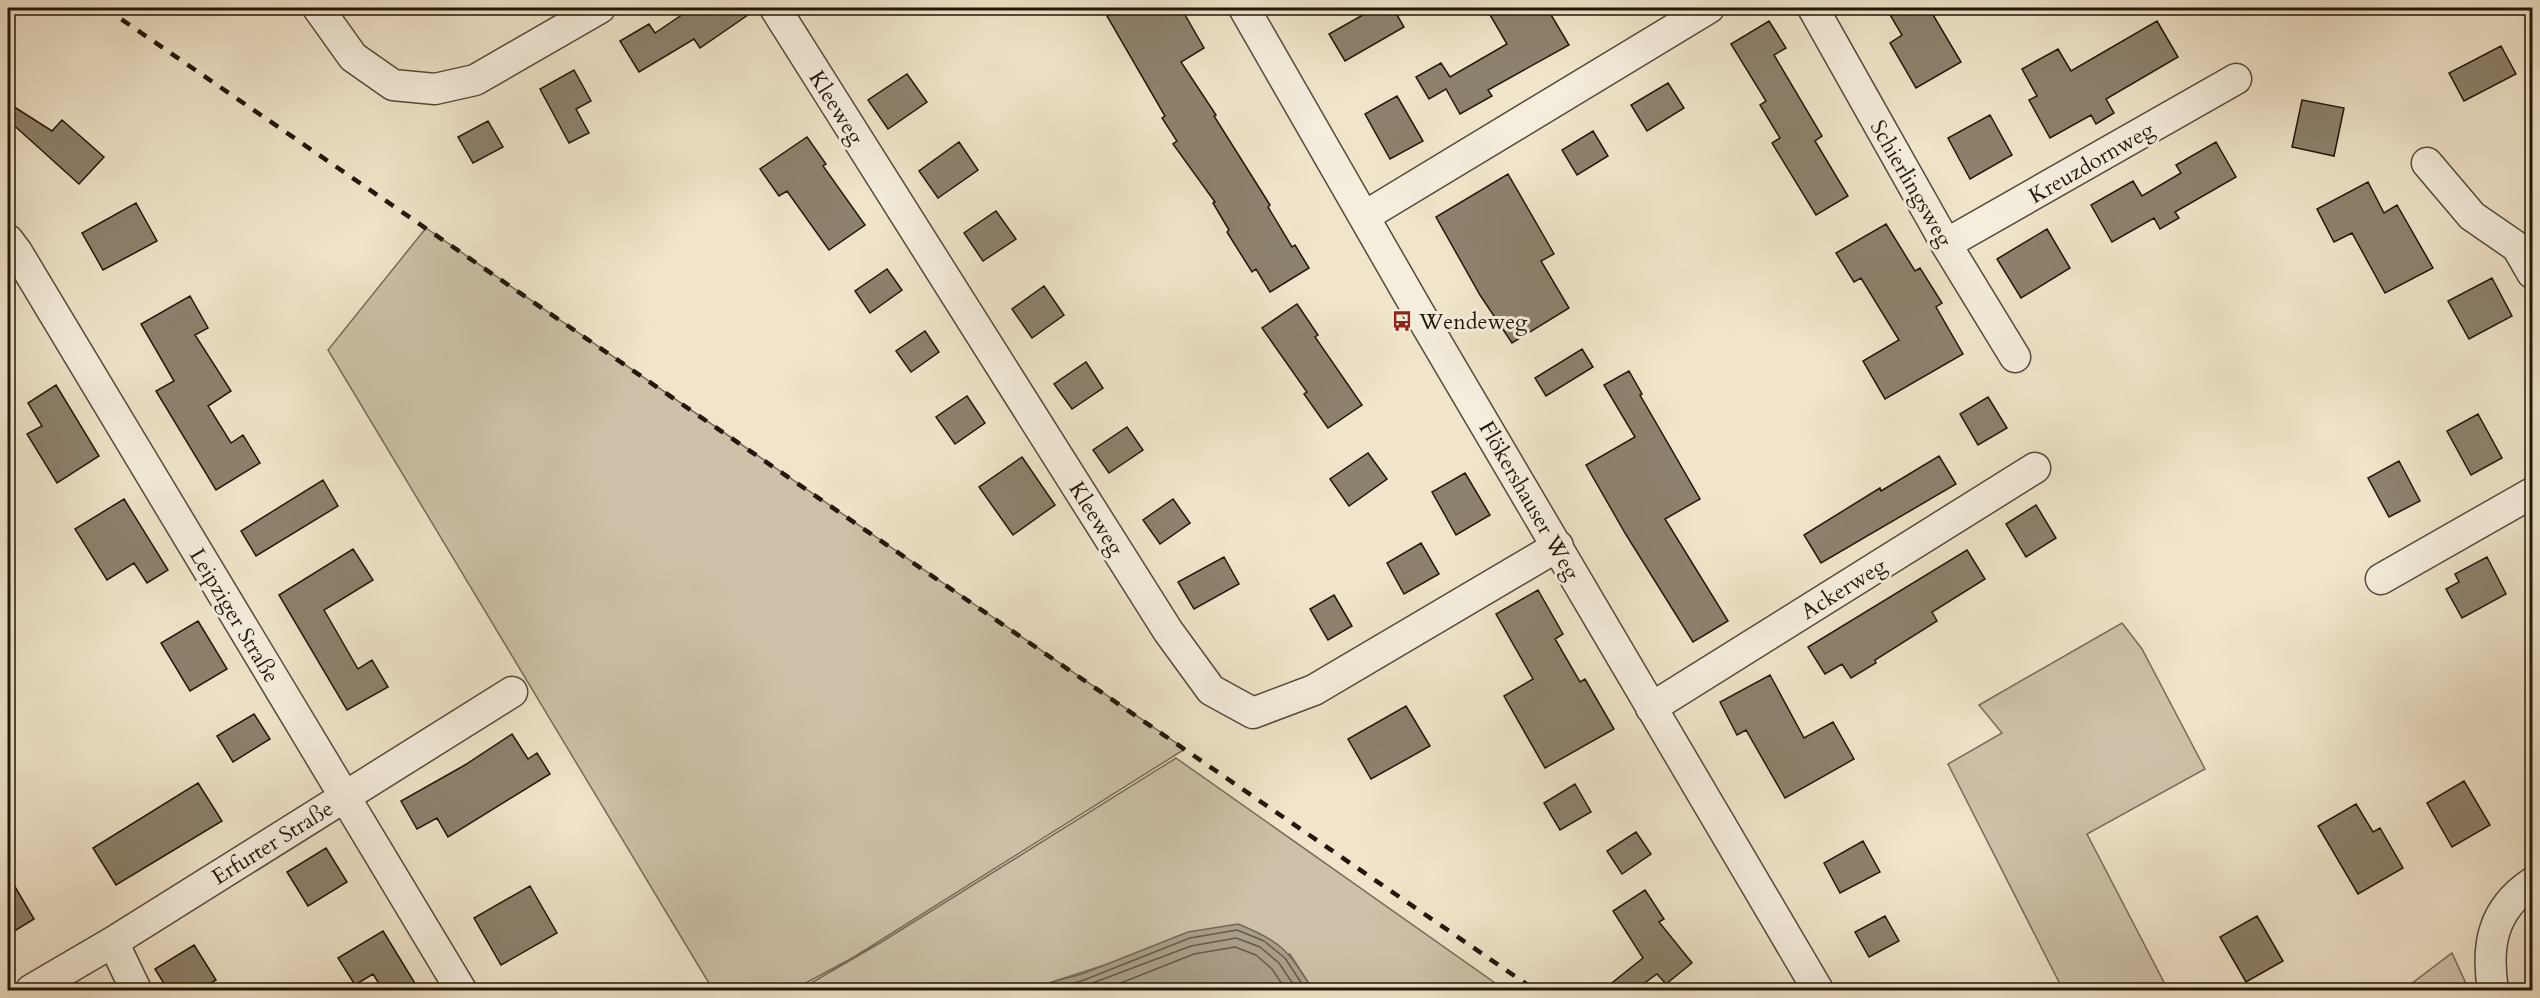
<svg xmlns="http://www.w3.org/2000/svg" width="2540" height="998" viewBox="0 0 2540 998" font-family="Cardo,serif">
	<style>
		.green { fill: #cdc2a9; stroke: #776c5a; stroke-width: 1.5 }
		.water { fill: #aa9f89; stroke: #736956; stroke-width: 1.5 }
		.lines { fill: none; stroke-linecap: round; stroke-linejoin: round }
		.shore { stroke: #665b4a; stroke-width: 1.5 }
		.building { fill: #8d826e; stroke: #21170a; stroke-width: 1.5 }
		.street-casing { stroke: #554a3a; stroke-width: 33 }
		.street { stroke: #f5eedd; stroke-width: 30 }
		.rail { stroke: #21170a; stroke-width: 4.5; stroke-dasharray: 10 10; stroke-linecap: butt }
		.labels { text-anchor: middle; stroke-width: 6; stroke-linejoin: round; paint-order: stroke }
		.street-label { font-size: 22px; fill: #21170a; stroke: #f5eedd }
		.poi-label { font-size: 22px; fill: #21170a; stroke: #f5eedd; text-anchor: start }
	</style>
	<rect width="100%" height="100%" fill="#f0e5ca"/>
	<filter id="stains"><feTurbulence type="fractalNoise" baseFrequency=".00333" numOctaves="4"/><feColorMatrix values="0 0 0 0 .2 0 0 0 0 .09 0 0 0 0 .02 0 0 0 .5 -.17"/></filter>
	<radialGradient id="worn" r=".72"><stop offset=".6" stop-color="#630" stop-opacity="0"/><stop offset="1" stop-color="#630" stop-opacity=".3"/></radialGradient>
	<path class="green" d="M426,228L1185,749L854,957L793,990H713L328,350Z
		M2122,623L2142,649L2205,769L2087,834L2168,990H2063L1948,764L2002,733L1979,705Z
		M1176,758L1505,990H1313L1290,954L1114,962L1052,982L1036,990H799L880,943Z
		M2452,953L2469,990H2403Z"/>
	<path class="water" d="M1238,924C1283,942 1288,951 1313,990H1036L1052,982L1082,974L1188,932Z"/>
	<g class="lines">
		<path class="shore" d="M1050,990L1084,980L1190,938L1237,930L1264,941L1285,958L1306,990
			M1074,990L1191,946L1236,938L1260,947L1279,963L1297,990
			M1103,990L1194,954L1235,947L1256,955L1272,969L1286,990"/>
	</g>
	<path class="building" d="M692,8H758L700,48L694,39L639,72L620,41L649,24L655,33Z
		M1123,8H1181L1204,48L1181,62L1216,115L1214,116L1270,205L1268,207L1292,247L1295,245L1309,268L1270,292L1256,269L1252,272L1227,232L1229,230L1213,203L1215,202L1173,144L1177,141L1162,118L1165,116L1107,16Z
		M1375,8H1393L1404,27L1345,61L1329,34Z
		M1486,8H1547L1569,45L1488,90L1492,96L1460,114L1446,89L1429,99L1416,77L1441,63L1450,77L1507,44Z
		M1886,8H1929L1961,62L1916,88L1890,43L1902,35Z
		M1769,21L1786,48L1774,55L1822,136L1815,141L1848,196L1816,215L1772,143L1780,138L1760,105L1766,101L1731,44Z
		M2157,21L2178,57L2106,99L2114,113L2096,124L2091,115L2050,138L2029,100L2037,96L2022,69L2058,49L2071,71Z
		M2501,46L2516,74L2464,101L2449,73Z
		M574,70L591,101L576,109L589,133L569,143L540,89Z
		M907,74L927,102L888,129L868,100Z
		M1668,83L1684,108L1647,131L1631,105Z
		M1397,96L1423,141L1390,159L1365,114Z
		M2302,100L2344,108L2334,156L2292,147Z
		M8,103L52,131L62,120L104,157L79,184L8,120Z
		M1990,115L2012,155L1970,179L1948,138Z
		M488,121L503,147L473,163L458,137Z
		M1593,131L1608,156L1577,175L1562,150Z
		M807,137L826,164L823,166L865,225L829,250L787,191L779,196L760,169Z
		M959,142L978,170L938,198L919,171Z
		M2216,142L2236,177L2175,212L2179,218L2160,229L2154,218L2112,242L2091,205L2133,181L2142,196L2181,173L2176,165Z
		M1508,174L1554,254L1541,261L1569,308L1512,343L1480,295L1436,217Z
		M2368,182L2384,213L2397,205L2433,268L2385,293L2352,233L2334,242L2317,209Z
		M136,203L157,241L103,270L82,233Z
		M996,211L1016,239L983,261L964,233Z
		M1886,224L1915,271L1920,268L1942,303L1936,307L1963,354L1885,399L1863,361L1899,340L1861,278L1854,282L1836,253Z
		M2047,229L2070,268L2021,298L1997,259Z
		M887,269L902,290L870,313L855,291Z
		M2492,278L2512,316L2469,339L2448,301Z
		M1044,286L1064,315L1032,338L1012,309Z
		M190,296L208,328L195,335L231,391L208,406L231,443L243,435L260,463L216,490L156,391L174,381L141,324Z
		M1297,304L1318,335L1315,337L1362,405L1328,428L1304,394L1307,392L1262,328Z
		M925,331L939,352L911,372L896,351Z
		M1582,349L1593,367L1546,396L1535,378Z
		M1086,362L1103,388L1072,409L1054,384Z
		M1629,371L1642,394L1640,395L1700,499L1665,519L1728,621L1693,642L1625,533L1586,465L1635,437L1604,385Z
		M56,385L99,456L57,483L27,434L42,426L28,403Z
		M967,396L985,423L955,444L936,417Z
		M1988,397L2007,428L1978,445L1960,414Z
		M2478,414L2502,458L2471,475L2447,431Z
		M1127,427L1143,450L1109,473L1093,450Z
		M1368,453L1387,479L1349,506L1330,479Z
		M1939,456L1956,484L1821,563L1804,535L1880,488L1881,491Z
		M1022,457L1055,505L1013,535L979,487Z
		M2399,461L2420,501L2389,517L2368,478Z
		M1465,473L1490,515L1456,535L1432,492Z
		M323,480L338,506L256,556L241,531Z
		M124,499L168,570L147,583L134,563L107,580L75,529Z
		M1173,499L1190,523L1160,544L1143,520Z
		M2036,505L2056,538L2026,557L2006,524Z
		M1421,543L1439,574L1404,594L1387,563Z
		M353,549L373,580L324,610L358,669L372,660L388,687L347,710L279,595Z
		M1967,550L1985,579L1932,612L1937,621L1875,660L1876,663L1851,678L1842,664L1825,674L1808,647Z
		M1224,557L1239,584L1194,609L1178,582Z
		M2487,557L2506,594L2462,618L2446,589L2459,582L2455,574Z
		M1538,590L1563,634L1555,639L1580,682L1585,679L1614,729L1545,768L1504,696L1533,679L1496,614Z
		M1334,595L1352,626L1328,640L1310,609Z
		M198,621L227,669L190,691L161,643Z
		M1770,675L1804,738L1833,722L1854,759L1785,798L1746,730L1737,735L1720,702Z
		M1406,706L1430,746L1371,779L1348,739Z
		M254,714L270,739L233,762L217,736Z
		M512,734L528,759L537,753L550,774L448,837L437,818L417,829L401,801L465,765Z
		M2464,781L2490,825L2452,847L2427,803Z
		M198,783L222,821L116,885L93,848Z
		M1575,784L1591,812L1560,830L1544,803Z
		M2356,804L2373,832L2380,828L2403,868L2358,894L2318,826Z
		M1636,832L1651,854L1622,874L1607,851Z
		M1863,841L1880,872L1840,893L1824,863Z
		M326,848L347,882L308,906L287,872Z
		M8,875L34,919L8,935Z
		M530,886L557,933L501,965L474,918Z
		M1645,890L1664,919L1659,922L1692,963L1666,984L1657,974L1635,990H1603L1643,958L1613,911Z
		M1885,916L1899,941L1869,957L1855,932Z
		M2257,916L2283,961L2246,982L2220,937Z
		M383,931L419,990H383L373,974L355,985L338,958Z
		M194,945L216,980L199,990H168L155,969Z"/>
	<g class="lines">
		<g class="street-casing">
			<path id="street" d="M318,8L353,57L393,85L435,89L475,80L600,8
				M775,8L1168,631L1211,690L1253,713L1314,690L1558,546
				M1244,8L1418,311L1818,990
				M1813,8L1946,244L2015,357
				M2427,163L2472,216L2517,247L2532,273
				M1365,216L1709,8
				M8,240L17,252L461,990
				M1946,244L2236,79
				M2381,579L2532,493
				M1651,708L2035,468
				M113,942L136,990
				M31,990L113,942L512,692
				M2493,990C2486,946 2492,910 2532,883"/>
		</g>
		<use href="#street" class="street"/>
		<path class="rail" d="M105,8L1535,990"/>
	</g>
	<defs>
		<g id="bus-bare" transform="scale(1.62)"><path d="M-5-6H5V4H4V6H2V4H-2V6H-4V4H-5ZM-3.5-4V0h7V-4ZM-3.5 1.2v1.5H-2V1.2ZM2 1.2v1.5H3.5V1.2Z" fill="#8f2418" stroke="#f5eedd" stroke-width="2.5" paint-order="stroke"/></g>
	</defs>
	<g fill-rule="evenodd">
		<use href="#bus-bare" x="1402" y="321"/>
	</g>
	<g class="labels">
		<g class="street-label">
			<text transform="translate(837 107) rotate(58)" y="8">Kleeweg</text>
			<text transform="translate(2091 162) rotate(-30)" y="8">Kreuzdornweg</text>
			<text transform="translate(1912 183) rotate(60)" y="8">Schierlingsweg</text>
			<text transform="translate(1530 500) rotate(60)" y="8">Flökershauser Weg</text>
			<text transform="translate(1097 518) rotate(58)" y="8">Kleeweg</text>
			<text transform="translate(1843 588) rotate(-32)" y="8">Ackerweg</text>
			<text transform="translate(235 615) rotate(59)" y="8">Leipziger Straße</text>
			<text transform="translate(272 842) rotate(-32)" y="8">Erfurter Straße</text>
		</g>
		<g class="poi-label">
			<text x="1419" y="329">Wendeweg</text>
		</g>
	</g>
	<rect width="2540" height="998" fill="none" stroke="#f0e5ca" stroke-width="30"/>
	<rect x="9" y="9" width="2522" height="980" fill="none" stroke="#21170a" stroke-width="3"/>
	<rect x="15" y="15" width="2510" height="968" fill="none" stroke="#21170a" stroke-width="1.5"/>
	<rect width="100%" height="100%" filter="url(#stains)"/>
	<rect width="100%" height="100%" fill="url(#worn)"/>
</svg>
